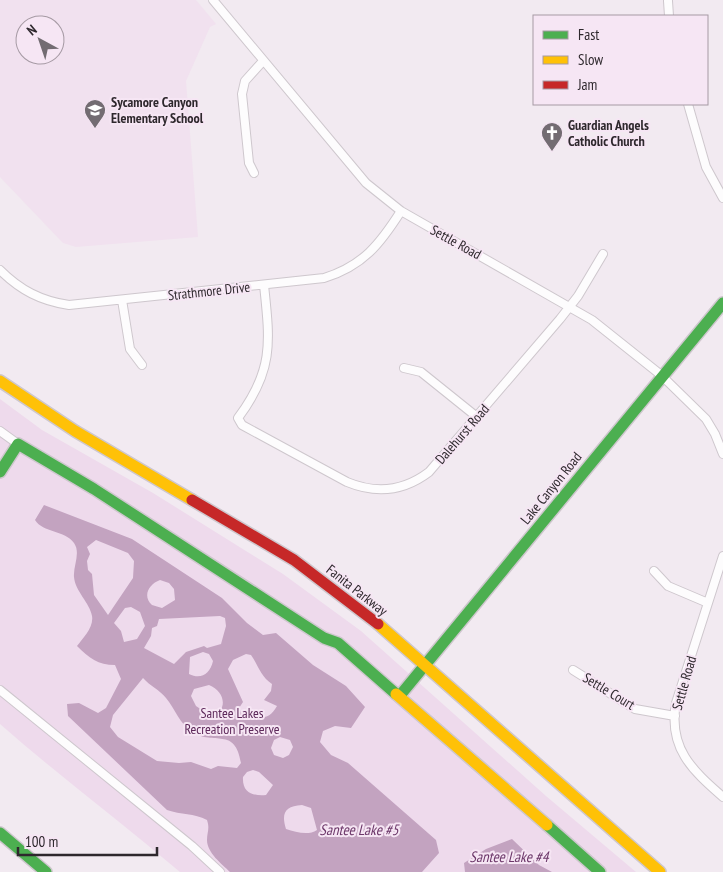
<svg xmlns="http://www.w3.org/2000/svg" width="723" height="872" viewBox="0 0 723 872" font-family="'PT Sans Narrow',sans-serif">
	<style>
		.built { fill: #f1e1ef; fill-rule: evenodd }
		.green { fill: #eedaec }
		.water { fill: #c3a3c0; fill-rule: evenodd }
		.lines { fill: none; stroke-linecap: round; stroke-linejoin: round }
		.street-casing { stroke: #cec7cd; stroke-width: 10 }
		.fast-casing { stroke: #cec7cd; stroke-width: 14 }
		.slow-casing { stroke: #cec7cd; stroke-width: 14 }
		.jam-casing { stroke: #cec7cd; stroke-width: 14 }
		.street { stroke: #fdfcfd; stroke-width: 8 }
		.fast { stroke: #4caf50; stroke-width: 11 }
		.slow { stroke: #ffc107; stroke-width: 11 }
		.jam { stroke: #c62828; stroke-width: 11 }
		.labels { text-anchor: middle; stroke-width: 4; stroke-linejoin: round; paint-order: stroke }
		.poi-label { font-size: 14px; font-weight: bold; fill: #2e282d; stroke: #f6e6f4; text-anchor: start }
		.street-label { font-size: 14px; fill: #2e282d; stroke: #f6e6f4 }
		.park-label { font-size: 14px; fill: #5d285a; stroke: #f6e6f4 }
		.water-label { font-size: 15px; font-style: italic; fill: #6c3769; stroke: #f6e6f4 }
	</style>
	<rect width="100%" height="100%" fill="#f2eaf1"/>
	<path class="built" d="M0,0H196L216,24L210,27L186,81L198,237L76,247L63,243L0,177ZM25,25H55V55H25Z"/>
	<path class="green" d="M0,399L42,430L153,493L283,574L361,631L546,796L636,872H180C121,822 58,775 0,724Z"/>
	<path class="water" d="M44,505L132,539L222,598L247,623L263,635L276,633L313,665L346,686L365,707L351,728L335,726L323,731L320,742L331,755L348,763L436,840L439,853L422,872H230C222,864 207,853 207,840C207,832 210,829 207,820C194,813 181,815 167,810L68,716L67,704L79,703L98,713L106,708L121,679L115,665C98,665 89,658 77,646C83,638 94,627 92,616C90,603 75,591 74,577C73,566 81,553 74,543C65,530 43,533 35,520ZM96,540L128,553L134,561L133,578L108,615L94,595L92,574L88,570L87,561L90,554L87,547ZM160,580L169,583L174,589L175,600L162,608L152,605C142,596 149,584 160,580ZM131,607L140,612L145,626L137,639L124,642L121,631L114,623L125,608ZM220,616L225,618L226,626L221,644L207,648L204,646L186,652L174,664L144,648L151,636L152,628L157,626L159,619ZM203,652L209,654L213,661C210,674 201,680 189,674L190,657ZM246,654L251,655C258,665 261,677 272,684L271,691L264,700L277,706C266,725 257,714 242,714L239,708L243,702L228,669L233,660ZM143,678C150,686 160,690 166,698C175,709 180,724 192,732C214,746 235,726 241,763L237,768L218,766L211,769L191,762L179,763L157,761L118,737L110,727L113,715ZM209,685C225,691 229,711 211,716L196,706L191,696L194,689ZM280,737L290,740L293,747L289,755L283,758L274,755L271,748L274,740ZM253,770L259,772L273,785L266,795C253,796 242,793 243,777L247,772ZM302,805L311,808L317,830C308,836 296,832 286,829C281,813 285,806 302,805Z
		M512,839L539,865L552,872H465L464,863L486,849Z"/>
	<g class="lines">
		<g class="street-casing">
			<path id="street" d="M213,0L366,183L401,211L592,320L661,375L706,419L715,434L723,454
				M668,1L669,16
				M688,104L706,167L723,198
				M254,173L249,163L242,94L245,81L263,61
				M0,270C20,290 41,301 69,305L324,278C363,266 380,244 401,211
				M264,285C270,342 274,370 238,418L242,425L347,482C376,494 404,491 429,472L560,319L578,296L603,254
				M122,300L130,349L142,365
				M404,368L421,372L477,417
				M0,431L18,444
				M723,556L676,703C668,748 692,770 723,797
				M654,571L668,586L708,603
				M573,670L635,709L675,716
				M0,690L192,846L220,872"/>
		</g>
		<g class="fast-casing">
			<path id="fast" d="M0,472L18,444L94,489L324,638L338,643L396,694
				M402,693L723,303
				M547,825L600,872
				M0,833L46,872"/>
		</g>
		<g class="slow-casing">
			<path id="slow" d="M0,381L75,431L192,500
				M378,624L660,872
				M396,694L547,825"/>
		</g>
		<g class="jam-casing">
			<path id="jam" d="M192,500L294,560L378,624"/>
		</g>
		<use href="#street" class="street"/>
		<use href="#fast" class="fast"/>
		<use href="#slow" class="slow"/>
		<use href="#jam" class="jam"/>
	</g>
	<defs>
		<g id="school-pin" transform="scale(1.125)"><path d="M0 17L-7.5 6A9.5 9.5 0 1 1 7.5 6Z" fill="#736c72" stroke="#f6e6f4"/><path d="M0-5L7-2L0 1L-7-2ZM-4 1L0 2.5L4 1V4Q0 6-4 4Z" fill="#fff"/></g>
		<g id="church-pin" transform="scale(1.125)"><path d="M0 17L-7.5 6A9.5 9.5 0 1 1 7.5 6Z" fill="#736c72" stroke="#f6e6f4"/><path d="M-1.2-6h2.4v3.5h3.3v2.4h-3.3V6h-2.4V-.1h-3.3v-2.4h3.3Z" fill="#fff"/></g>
	</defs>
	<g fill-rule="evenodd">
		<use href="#school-pin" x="95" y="110"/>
		<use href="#church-pin" x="552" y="133"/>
	</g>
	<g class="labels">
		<g class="poi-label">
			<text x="111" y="107">Sycamore Canyon<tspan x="111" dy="16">Elementary School</tspan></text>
			<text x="568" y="130">Guardian Angels<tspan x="568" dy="16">Catholic Church</tspan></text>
		</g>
		<g class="street-label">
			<text transform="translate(456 242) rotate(29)" y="5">Settle Road</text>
			<text transform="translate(209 291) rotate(-6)" y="5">Strathmore Drive</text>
			<text transform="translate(462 434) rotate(-49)" y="5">Dalehurst Road</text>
			<text transform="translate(551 488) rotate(-51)" y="5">Lake Canyon Road</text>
			<text transform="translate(357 590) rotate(38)" y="5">Fanita Parkway</text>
			<text transform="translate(684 683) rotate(-74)" y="5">Settle Road</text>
			<text transform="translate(609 691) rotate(31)" y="5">Settle Court</text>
		</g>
		<g class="park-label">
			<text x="232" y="718">Santee Lakes<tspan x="232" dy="16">Recreation Preserve</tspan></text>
		</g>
		<g class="water-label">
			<text x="359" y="835">Santee Lake #5</text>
			<text x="509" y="862">Santee Lake #4</text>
		</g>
	</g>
	<rect x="533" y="15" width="175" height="90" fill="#f6e6f4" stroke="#a69aa4"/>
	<rect x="543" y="31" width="25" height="8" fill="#4caf50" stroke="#a69aa4"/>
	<text x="578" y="40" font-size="15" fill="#2e282d">Fast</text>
	<rect x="543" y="56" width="25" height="8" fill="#ffc107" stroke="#a69aa4"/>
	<text x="578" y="65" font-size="15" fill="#2e282d">Slow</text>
	<rect x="543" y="81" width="25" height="8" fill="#c62828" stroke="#a69aa4"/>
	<text x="578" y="90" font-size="15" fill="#2e282d">Jam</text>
	<g transform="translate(40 40) rotate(320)"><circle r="24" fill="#f6e6f4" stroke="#a69aa4"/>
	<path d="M0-4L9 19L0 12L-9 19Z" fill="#736c72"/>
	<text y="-8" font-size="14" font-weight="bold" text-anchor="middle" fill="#2e282d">N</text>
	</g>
	<path d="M18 847v8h139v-8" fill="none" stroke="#2e282d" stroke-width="2.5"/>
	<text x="25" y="847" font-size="15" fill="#2e282d" stroke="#f6e6f4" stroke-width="4" paint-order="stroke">100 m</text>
</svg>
